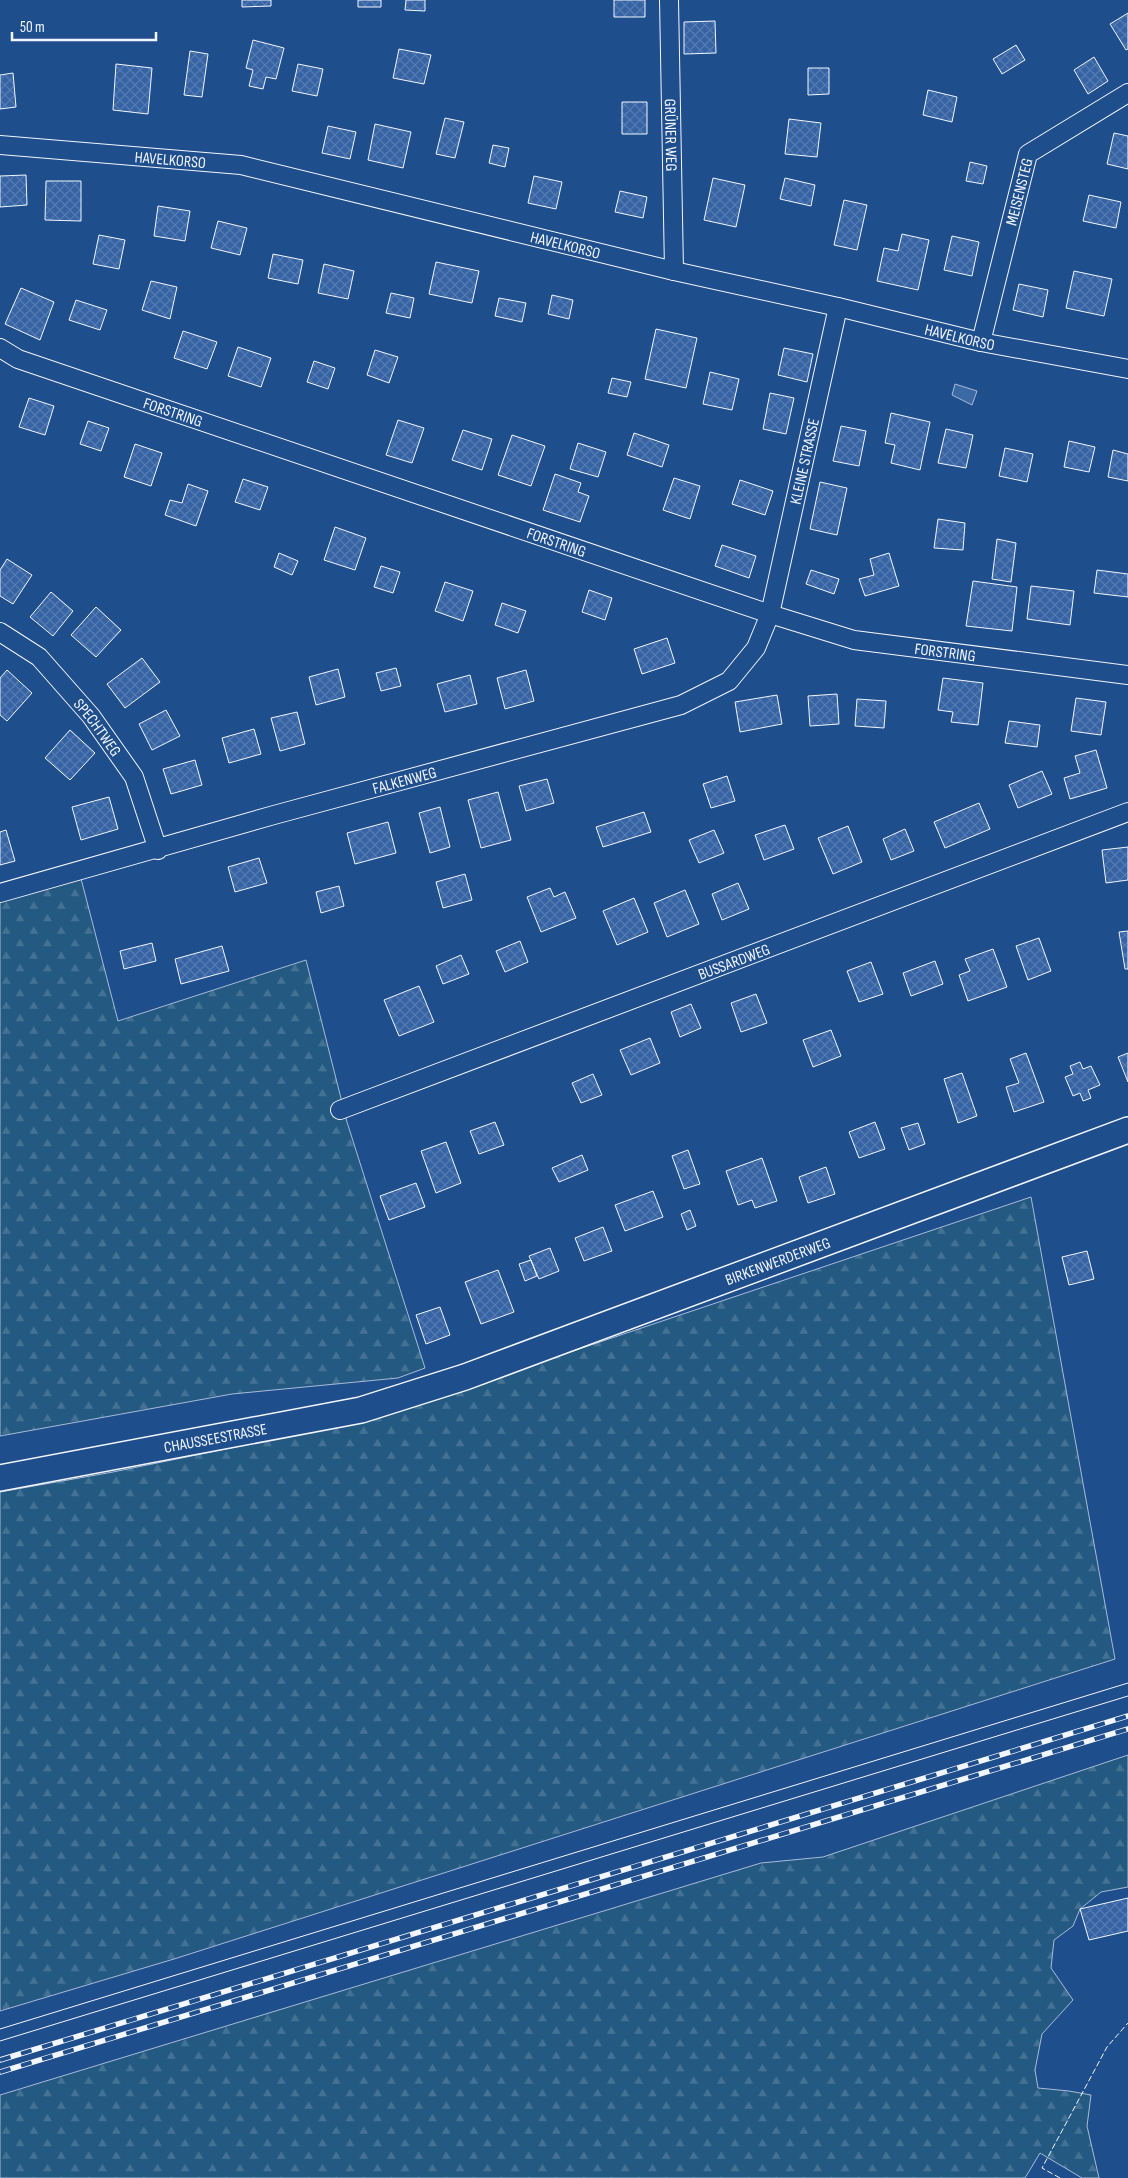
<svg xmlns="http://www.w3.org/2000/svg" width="1128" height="2178" viewBox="0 0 1128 2178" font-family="'Sofia Sans Condensed',sans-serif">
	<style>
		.forest { fill: url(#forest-firs); stroke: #a8bbd7 }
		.water { fill: #3b69a3; stroke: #a8bbd7 }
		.building { fill: url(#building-cross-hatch); stroke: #f2f6ff }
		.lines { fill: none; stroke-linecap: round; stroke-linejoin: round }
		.street-casing { stroke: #f2f6ff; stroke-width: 20 }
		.secondary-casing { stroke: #f2f6ff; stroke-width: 28 }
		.street { stroke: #1f4e8c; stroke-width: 18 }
		.secondary { stroke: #1f4e8c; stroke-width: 25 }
		.tram { stroke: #f2f6ff; stroke-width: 1 }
		.rail-casing { stroke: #f2f6ff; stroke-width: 5.5 }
		.rail { stroke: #1f4e8c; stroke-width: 4; stroke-dasharray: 11; stroke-linecap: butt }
		.fence { stroke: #f2f6ff; stroke-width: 1; stroke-dasharray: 6 2.5; stroke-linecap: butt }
		.labels { text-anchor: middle; stroke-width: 4; stroke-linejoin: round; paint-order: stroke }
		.street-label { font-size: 16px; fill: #f2f6ff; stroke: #1f4e8c }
	</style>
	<defs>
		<pattern id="forest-firs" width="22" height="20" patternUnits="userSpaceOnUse" patternTransform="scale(1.25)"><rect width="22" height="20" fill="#245a82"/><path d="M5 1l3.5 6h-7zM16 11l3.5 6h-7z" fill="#447295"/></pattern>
		<pattern id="building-cross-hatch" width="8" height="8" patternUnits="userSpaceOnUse" patternTransform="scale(1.25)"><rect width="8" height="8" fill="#3563a3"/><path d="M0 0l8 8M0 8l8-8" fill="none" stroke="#537ab1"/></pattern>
	</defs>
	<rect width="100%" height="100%" fill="#1f4e8c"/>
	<path class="forest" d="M79,871L118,1021L306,960L347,1122L425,1368L398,1378L232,1394L0,1436V893Z
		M1031,1197L1115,1659L174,1959L0,2011V1492L113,1472L368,1420Z
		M1128,1755V1887L1101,1892L1080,1909L1073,1926L1054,1940L1051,1968L1073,2000L1042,2034L1035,2070L1038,2088L1069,2091L1091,2095L1087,2126L1099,2178H1082L1040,2153L1025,2178H0V2095L761,1863L823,1857Z"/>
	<path class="water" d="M955,384L977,391L972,405L952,395Z"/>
	<path class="building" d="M242,0H271V6L242,7Z
		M358,0H381V7H358Z
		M406,0H425V11L405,10Z
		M614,0H645V17H614Z
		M1128,13V49L1126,50L1110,24Z
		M715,21L716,53L684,54V22Z
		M253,40L284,48L276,79L266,77L263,89L249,86L253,70L246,68Z
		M1016,45L1025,60L1002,74L993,59Z
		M399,49L431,55L424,84L393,78Z
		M190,51L208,54L202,97L184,95Z
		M1094,57L1108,81L1088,94L1074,70Z
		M116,64L152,68L148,114L113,110Z
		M298,64L323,69L317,96L292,91Z
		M808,68H829V94L808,95Z
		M13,73L16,107L0,109V75Z
		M928,90L957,97L952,122L923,115Z
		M622,102H647V134H622Z
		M445,118L464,122L455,158L436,154Z
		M789,119L821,123L817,157L785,154Z
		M375,124L411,132L403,168L368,160Z
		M328,126L356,132L350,159L322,153Z
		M1114,133L1128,136V169L1107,164Z
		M493,145L509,148L505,167L489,163Z
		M970,162L987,166L983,184L966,181Z
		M26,175L27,205L0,207V176Z
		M534,176L562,182L556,209L528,203Z
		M713,178L745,185L736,227L704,220Z
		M785,178L815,185L811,206L780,199Z
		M46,181H81V221L45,220Z
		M620,191L647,197L643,218L615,212Z
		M1089,195L1121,202L1116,228L1083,221Z
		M844,200L867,205L857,250L834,245Z
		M158,206L190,211L185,241L154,236Z
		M218,221L247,228L240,255L211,248Z
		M902,234L929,240L918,290L877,281L884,248L898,251Z
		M99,235L125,240L119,269L93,264Z
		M952,236L979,242L972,276L944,270Z
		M273,254L303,260L298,284L268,278Z
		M436,262L479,271L472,303L429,294Z
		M324,264L354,271L348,299L318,293Z
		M1074,271L1112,279L1104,316L1066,308Z
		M151,281L177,287L170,319L142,310Z
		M1019,284L1048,290L1043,317L1013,310Z
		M21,288L54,302L40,340L5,324Z
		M391,293L414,298L410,318L386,313Z
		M552,295L573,300L569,319L548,314Z
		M499,298L526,303L522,322L495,316Z
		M76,300L107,310L100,330L69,320Z
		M656,329L697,338L686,388L645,379Z
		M183,331L217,342L207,369L174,358Z
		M238,347L271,358L261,387L228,376Z
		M784,348L813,354L807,382L778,375Z
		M375,350L398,357L389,383L367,375Z
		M314,361L335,368L328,389L307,382Z
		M710,372L739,379L732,410L703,404Z
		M612,378L631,382L627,397L608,393Z
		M770,393L794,398L786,434L763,429Z
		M29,398L54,406L45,435L19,427Z
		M891,413L930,422L920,470L891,463L895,445L885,443Z
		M398,420L424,428L412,463L386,455Z
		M88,421L109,428L101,451L80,444Z
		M841,426L866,431L859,466L833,461Z
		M946,429L973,435L966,468L938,463Z
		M463,430L492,439L482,470L452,460Z
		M634,433L669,445L662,467L627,455Z
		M512,435L545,446L531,486L498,475Z
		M1069,441L1095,447L1089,472L1064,467Z
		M578,443L606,452L598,477L570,469Z
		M135,444L162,453L151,486L124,477Z
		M1005,448L1033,454L1027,482L999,476Z
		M1113,450L1128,454V481L1108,477Z
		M555,474L581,483L578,492L589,496L580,522L543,510Z
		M674,478L700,486L690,519L663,510Z
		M243,479L268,487L260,510L235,502Z
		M740,480L773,491L765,515L732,504Z
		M820,482L847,488L837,535L810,529Z
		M188,484L208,491L196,526L165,515L170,500L182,503Z
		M938,519L965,523L963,550L934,548Z
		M335,527L366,538L355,570L324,560Z
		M997,539L1016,543L1011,582L992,579Z
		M722,545L756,556L749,578L715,566Z
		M279,553L298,561L292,575L274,567Z
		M889,553L899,586L865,596L859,579L874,575L870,559Z
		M7,559L32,575L13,604L0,596V570Z
		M381,566L400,572L393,593L374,587Z
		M811,570L839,579L834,594L806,584Z
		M1097,570L1128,574V597L1094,593Z
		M973,581L1017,587L1012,631L966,626Z
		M445,582L473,591L463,621L435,611Z
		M1031,586L1074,591L1070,625L1027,619Z
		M589,590L612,598L605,620L582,612Z
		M51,592L73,611L53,636L30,617Z
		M502,603L526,611L518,633L495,625Z
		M96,607L121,630L96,657L71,635Z
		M667,638L675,663L642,674L634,649Z
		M142,658L160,682L125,708L107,684Z
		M396,668L401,686L381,691L376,673Z
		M338,669L345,697L316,705L309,677Z
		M7,670L32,693L7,721L0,715V678Z
		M526,670L534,701L505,709L497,678Z
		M470,675L477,704L445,712L437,684Z
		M943,678L983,683L978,725L951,722L953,712L938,710Z
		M837,694L839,724L810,726L808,696Z
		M777,695L782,724L740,732L735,702Z
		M1076,698L1106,702L1101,735L1071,731Z
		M857,699L886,701L884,728L855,726Z
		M166,710L180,736L152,750L139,724Z
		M297,712L305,744L280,751L271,718Z
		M1009,721L1040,725L1037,747L1005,743Z
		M254,729L261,754L229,763L222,738Z
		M70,730L95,753L70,780L45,758Z
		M1096,750L1107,788L1070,799L1064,778L1080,773L1075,756Z
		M195,760L202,785L171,794L163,769Z
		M1042,771L1052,794L1018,808L1009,785Z
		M727,776L735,801L711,808L703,784Z
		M547,779L554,803L526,811L519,786Z
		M498,792L511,840L481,848L468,800Z
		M109,797L118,829L81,840L72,807Z
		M979,803L990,829L945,848L934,822Z
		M440,807L450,847L430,853L419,813Z
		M644,812L651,832L603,847L596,827Z
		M388,822L396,853L355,864L347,833Z
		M785,825L794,849L764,860L755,835Z
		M848,826L862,862L833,874L818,838Z
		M905,829L914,851L891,860L883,839Z
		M6,830L15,861L0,865V832Z
		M714,830L724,853L699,863L689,840Z
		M1128,847V880L1106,883L1102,850Z
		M259,858L267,883L235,892L228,867Z
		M465,874L472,900L443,908L436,882Z
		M738,883L749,909L722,920L712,894Z
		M339,886L344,906L321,913L316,892Z
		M550,888L554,897L565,892L576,918L541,932L527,897Z
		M685,890L699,924L667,937L654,903Z
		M634,898L648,932L617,945L603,911Z
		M1128,931V969H1125L1119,932Z
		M1039,938L1051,971L1028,980L1016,946Z
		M520,941L528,962L505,972L496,951Z
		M152,943L156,961L124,969L120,951Z
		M222,946L229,971L181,984L175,959Z
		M993,949L1007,987L968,1001L959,975L970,971L965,959Z
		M461,955L469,974L443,984L436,966Z
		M935,961L943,984L911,996L903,973Z
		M871,962L883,994L859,1002L847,971Z
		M419,986L434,1022L399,1036L384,1000Z
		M756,994L767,1023L741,1032L731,1003Z
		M691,1004L701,1028L680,1037L671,1012Z
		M831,1030L841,1056L813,1067L803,1040Z
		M650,1038L660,1063L631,1075L620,1050Z
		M1026,1053L1044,1102L1014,1112L1006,1087L1019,1083L1010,1059Z
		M1128,1053V1082L1118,1057Z
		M1080,1062L1083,1069L1091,1066L1100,1085L1088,1090L1091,1098L1083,1101L1080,1093L1073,1096L1065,1077L1073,1074L1070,1066Z
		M962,1073L977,1116L958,1123L944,1079Z
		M593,1074L602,1095L581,1103L572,1083Z
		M495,1122L504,1145L479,1154L470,1131Z
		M875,1122L885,1149L859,1158L849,1132Z
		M918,1123L925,1144L909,1150L901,1128Z
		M446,1142L461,1183L436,1193L421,1151Z
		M688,1150L700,1184L684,1189L672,1156Z
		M582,1155L588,1170L559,1182L552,1168Z
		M762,1158L777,1201L755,1208L752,1200L738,1205L726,1171Z
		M826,1167L835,1194L808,1203L799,1177Z
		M416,1183L425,1207L389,1220L380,1196Z
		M653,1191L663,1217L625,1231L615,1205Z
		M690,1210L696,1226L687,1230L681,1214Z
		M603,1227L612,1251L584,1261L575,1238Z
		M550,1248L559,1271L539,1279L529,1256Z
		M1087,1251L1094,1279L1069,1285L1062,1257Z
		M531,1260L537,1276L525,1281L519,1264Z
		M498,1270L514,1312L481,1324L465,1282Z
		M440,1307L450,1335L426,1344L416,1315Z
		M1128,1898V1931L1089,1940L1080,1909Z"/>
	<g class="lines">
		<g class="street-casing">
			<g id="street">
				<path id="s1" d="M669,0L674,271"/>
				<path id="s2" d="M0,145L241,165L674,271L838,307L981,342L1128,369"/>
				<path id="s3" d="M981,342L1028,154L1128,93"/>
				<path id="s4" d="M0,348L18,359L770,614L854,640L1128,675"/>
				<path id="s5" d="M0,632L39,657L91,716L134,777L158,850"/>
				<path id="s6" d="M0,893L274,815L681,705L729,681L756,648L770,614L838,307"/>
				<path id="s7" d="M340,1110L1128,812"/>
			</g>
		</g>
		<g class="secondary-casing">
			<g id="secondary">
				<path id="s8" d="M0,1478L361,1410L465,1377L1128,1130"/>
			</g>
		</g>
		<use href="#street" class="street"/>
		<use href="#secondary" class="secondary"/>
		<path class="tram" d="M0,2029L1128,1683
			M0,2041L1128,1696"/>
		<g class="rail-casing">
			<path id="rail" d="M0,2060L1128,1716
				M0,2072L1128,1729"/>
		</g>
		<use href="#rail" class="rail"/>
		<path class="fence" d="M1060,2178L1042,2168L1107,2047L1128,2023"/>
	</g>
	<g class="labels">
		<g class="street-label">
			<text dy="6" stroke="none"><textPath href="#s1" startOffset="135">GRÜNER WEG</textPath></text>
			<text dy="6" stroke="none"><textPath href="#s2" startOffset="171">HAVELKORSO</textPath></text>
			<text dy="6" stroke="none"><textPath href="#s3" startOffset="155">MEISENSTEG</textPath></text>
			<text dy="6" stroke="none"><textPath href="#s2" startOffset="576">HAVELKORSO</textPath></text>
			<text dy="6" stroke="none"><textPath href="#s2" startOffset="981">HAVELKORSO</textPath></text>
			<text dy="6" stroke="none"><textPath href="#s4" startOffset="185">FORSTRING</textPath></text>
			<text dy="6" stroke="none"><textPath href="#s6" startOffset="996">KLEINE STRASSE</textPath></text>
			<text dy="6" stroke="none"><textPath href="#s4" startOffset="590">FORSTRING</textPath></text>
			<text dy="6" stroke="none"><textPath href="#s4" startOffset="995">FORSTRING</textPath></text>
			<text dy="6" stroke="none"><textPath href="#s5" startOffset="138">SPECHTWEG</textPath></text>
			<text dy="6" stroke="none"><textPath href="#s6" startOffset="420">FALKENWEG</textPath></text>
			<text dy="6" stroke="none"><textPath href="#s7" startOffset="421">BUSSARDWEG</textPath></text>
			<text dy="6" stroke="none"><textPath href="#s8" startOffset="810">BIRKENWERDERWEG</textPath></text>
			<text dy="6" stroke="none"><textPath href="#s8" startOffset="219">CHAUSSEESTRASSE</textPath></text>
		</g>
	</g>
	<path d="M12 32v8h144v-8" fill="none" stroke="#f2f6ff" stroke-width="2.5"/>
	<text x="20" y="32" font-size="15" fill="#f2f6ff" stroke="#1f4e8c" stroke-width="4" paint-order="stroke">50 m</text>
</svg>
